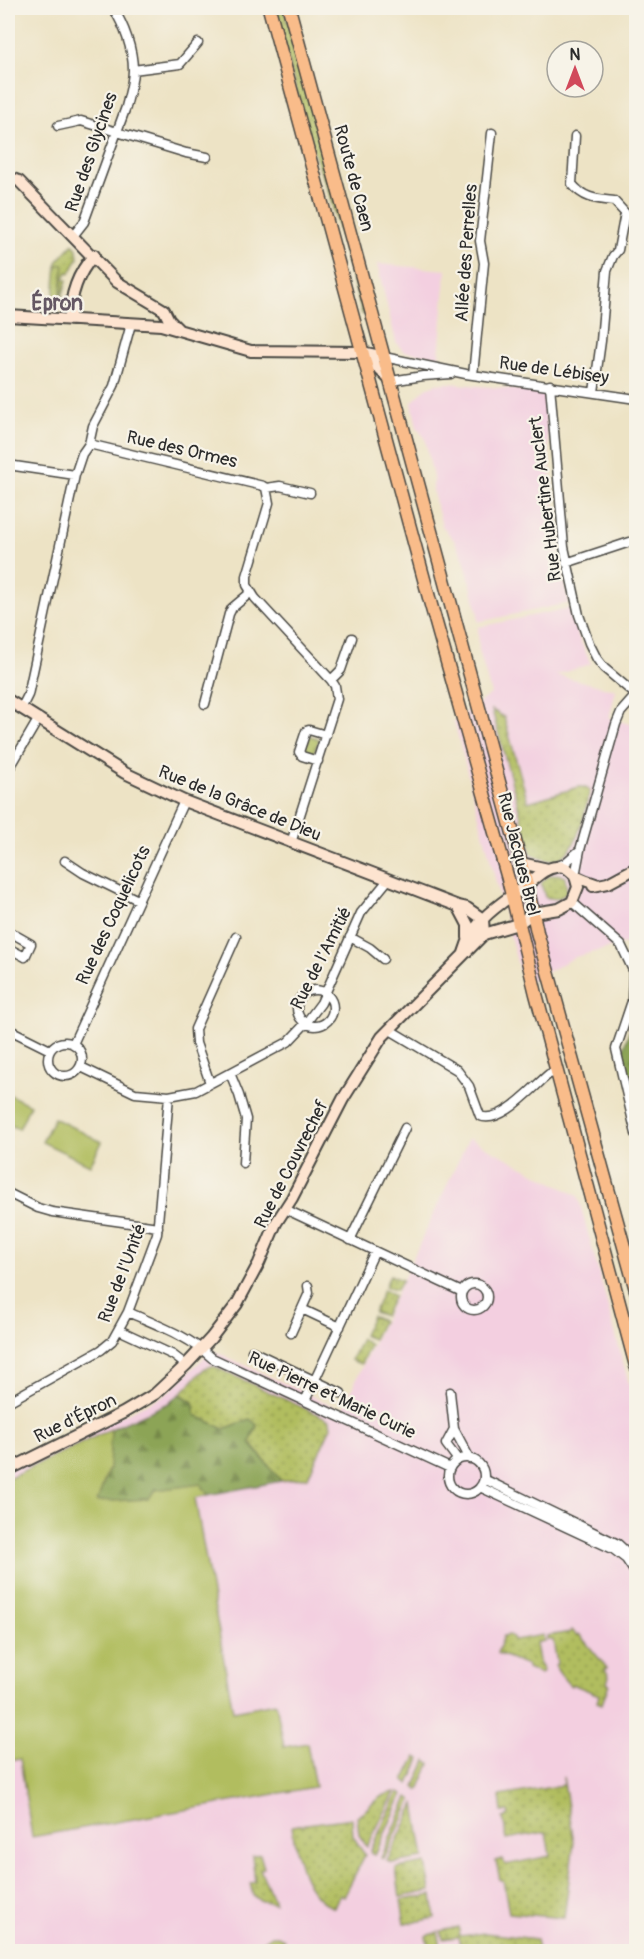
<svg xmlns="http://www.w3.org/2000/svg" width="644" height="1959" viewBox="0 0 644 1959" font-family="Pangolin,sans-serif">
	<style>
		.built { fill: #f3cfe0 }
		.grass { fill: url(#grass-dots); stroke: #6e7445; stroke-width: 1.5 }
		.forest { fill: url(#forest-firs); stroke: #5c6840; stroke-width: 1.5 }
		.pitch { fill: #b1bd5f; stroke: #6e7445; stroke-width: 1.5 }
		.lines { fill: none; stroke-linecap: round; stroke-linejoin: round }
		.street-casing { stroke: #484742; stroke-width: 11 }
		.secondary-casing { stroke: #484742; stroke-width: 14 }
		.primary-casing { stroke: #484742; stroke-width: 15 }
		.street { stroke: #fff; stroke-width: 8 }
		.secondary { stroke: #fde4d0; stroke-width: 10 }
		.primary { stroke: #f9bc8a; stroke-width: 12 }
		.labels { text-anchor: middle; stroke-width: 4.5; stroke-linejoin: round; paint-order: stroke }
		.street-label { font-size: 18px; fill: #2b2b2b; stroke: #f7f3e8 }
		.quarter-label { font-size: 21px; font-weight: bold; fill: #645763; stroke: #f7f3e8 }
	</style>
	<defs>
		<pattern id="grass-dots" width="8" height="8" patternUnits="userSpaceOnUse" patternTransform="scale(1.5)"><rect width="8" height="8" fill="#b1bd5f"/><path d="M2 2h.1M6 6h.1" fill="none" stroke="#909a4f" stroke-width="1.8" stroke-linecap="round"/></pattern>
		<pattern id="forest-firs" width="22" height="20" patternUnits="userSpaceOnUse" patternTransform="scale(1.5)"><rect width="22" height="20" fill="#8ca456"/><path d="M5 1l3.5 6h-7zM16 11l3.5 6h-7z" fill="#738647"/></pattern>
	</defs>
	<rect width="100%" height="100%" fill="#f7f3e8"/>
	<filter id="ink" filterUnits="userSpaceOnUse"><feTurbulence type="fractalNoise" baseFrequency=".0167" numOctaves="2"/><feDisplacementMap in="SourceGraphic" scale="12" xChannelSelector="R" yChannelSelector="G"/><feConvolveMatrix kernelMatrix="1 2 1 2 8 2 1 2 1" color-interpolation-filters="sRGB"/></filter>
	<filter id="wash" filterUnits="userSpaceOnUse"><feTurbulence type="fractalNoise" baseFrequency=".008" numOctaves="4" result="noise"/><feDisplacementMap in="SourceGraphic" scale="24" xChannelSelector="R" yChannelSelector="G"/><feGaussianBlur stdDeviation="1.35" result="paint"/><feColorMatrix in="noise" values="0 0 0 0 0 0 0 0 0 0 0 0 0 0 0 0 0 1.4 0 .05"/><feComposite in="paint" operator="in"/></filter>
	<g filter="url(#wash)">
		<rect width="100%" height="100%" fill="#ede3c5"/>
		<path class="built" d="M377,264L446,270L439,357L403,351L396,342Z
			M447,383L544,392L557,545L569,603L478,622V613L464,559L454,540L442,526L433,492V478L425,438L417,428L412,402L426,388L436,384Z
			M570,608L579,638L591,664L556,675L616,690L609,718L636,726V941L575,957L523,985L454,721L491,694L479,650L478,627Z
			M469,1138L578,1196L636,1410V1951L8,1952V1470L167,1394L212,1350L342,1410Z"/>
		<path class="grass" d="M274,8H284L366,313L362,314L328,190L312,148Z
			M73,244L77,249L78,258L70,273L67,272L64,279L67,280L61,301L63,265H57V262Z
			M492,710L504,717L528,802L579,787H585L590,791C583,818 574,882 531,853Z
			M310,736L318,738L319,741L312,756L306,754C304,749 306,739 310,736Z
			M558,874L565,877L567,891C561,900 555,900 545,897L541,883L548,876Z
			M390,1275L402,1280L396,1290L385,1287Z
			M383,1290L394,1296L384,1316L374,1312Z
			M372,1316L382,1321L373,1339L363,1335Z
			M361,1339L370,1345L361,1364L351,1360Z
			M213,1366L330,1420L331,1427L308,1477L281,1481L250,1442L257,1426L250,1419L224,1429L195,1415L193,1402L180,1394L205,1368Z
			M572,1630L577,1636L579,1634L607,1668L605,1669L609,1676L607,1683L609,1684L602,1704L597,1702L599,1695L572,1684L571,1686C567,1683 556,1670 555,1665L557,1664L553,1640H547V1636L571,1632Z
			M510,1635L515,1640L543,1635L544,1641L536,1643L540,1667H542L543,1672L540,1674L527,1668V1665L497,1653L504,1636Z
			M416,1757L420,1759L409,1784L404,1781Z
			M426,1761L430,1764L419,1790L415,1786Z
			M563,1777L574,1842L564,1918L509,1913L503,1880H500L496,1861L503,1859L505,1865L550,1856L546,1832L507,1839L503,1818L509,1816L508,1812H502L500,1796L564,1785Z
			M395,1792L367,1847L359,1835L357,1817C371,1807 376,1795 395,1792Z
			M398,1792L403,1794L375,1855L370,1852Z
			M408,1797L412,1800L384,1859L381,1858Z
			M415,1804L424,1858L392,1863L387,1861Z
			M352,1818L353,1836L365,1855L344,1896L340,1894L334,1908C303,1895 296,1856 292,1826Z
			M260,1854L264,1868L260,1869L275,1903L262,1901L253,1896L250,1883L255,1882L252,1856Z
			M426,1863L431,1891L400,1897L396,1868Z
			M432,1895L435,1918L405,1924L401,1900Z
			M459,1927L460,1936L485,1933L536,1939L538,1951H462L459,1937L443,1939L441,1931Z
			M438,1932L442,1951H429L426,1936Z
			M272,1936H278L284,1939L278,1951H264L263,1942Z"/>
		<path class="forest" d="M636,1002V1107L622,1052L632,1024Z
			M180,1394L193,1402L195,1415L224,1429L250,1419L257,1425L250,1443L281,1481L208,1495L201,1484L148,1499L97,1502L109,1467L111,1429L169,1403Z"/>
		<path class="pitch" d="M57,265H64L59,306H53Z
			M8,1094L30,1105L19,1129L8,1124Z
			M54,1118L102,1142L90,1165L42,1142Z
			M111,1429L109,1467L97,1502L148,1499L156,1490L201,1484L208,1495L195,1498L233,1711L276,1703L284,1747L307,1743L315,1787L32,1837L20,1759L8,1761V1478Z"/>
	</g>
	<g filter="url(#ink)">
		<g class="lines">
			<g class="street-casing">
				<path id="street" d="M133,70L180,64L198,43
					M58,126L81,121L186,153L207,157
					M575,136L572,184C584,199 597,199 614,201L625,213L618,250L613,256L607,271L601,341L594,392
					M73,236L84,222L126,107C129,95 133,82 133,70C133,49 124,25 113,8
					M384,357L466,374L636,399
					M473,375L484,263L480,241L492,133
					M391,381L423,376L451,374
					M550,385L564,547L579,615L589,643L597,659L604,668L636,695
					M89,444L263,486L266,488
					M8,465L75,475
					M266,488L269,503L247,576V585L255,598L331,680L335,686L337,699L291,843
					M266,488L280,486L310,493
					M566,563L636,540
					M331,680L341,670L352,638
					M205,704L229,614L232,608L250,593
					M22,707L28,695L75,475L82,454L89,444L93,426L114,386L131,324
					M318,761L302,756L299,752L306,731L309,730L326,735
					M8,771L39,718
					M65,861L83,873L138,900
					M556,867L565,863L580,850
					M575,876L580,850L616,724L621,712L636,695
					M572,902L621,945L633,970L632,1001L616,1049L636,1134
					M8,931L31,944L25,957L8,948
					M350,937L370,948L383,959
					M297 1008a18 18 0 1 1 36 0a18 18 0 1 1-36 0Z
					M8,1029L50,1050
					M390,1030L457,1070L469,1086L480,1116C501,1125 533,1087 549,1074L557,1072
					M48 1059a17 17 0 1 1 34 0a17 17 0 1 1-34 0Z
					M73,1044L184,801
					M81,1067L135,1093L169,1096L196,1091L288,1042L306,1023L321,1003L361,913L388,880
					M230,1073L239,1095L246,1119L243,1163
					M210,1083L196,1043L195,1029L236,937
					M8,1193L38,1208L52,1212L158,1227
					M285,1209L462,1292
					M350,1240L405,1128
					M461 1297a13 13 0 1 1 26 0a13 13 0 1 1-26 0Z
					M302,1309L340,1327
					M128,1312C157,1325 189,1336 212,1358L450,1468
					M119,1330L173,1355L186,1365
					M291,1333L309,1293L308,1286
					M252,1351L341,1393
					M450,1392L454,1429L470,1459
					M305,1401L375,1251
					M8,1402L101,1350L112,1341L128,1312L157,1234L169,1096
					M454,1429L446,1444L458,1460
					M448 1476a18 18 0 1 1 36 0a18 18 0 1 1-36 0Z
					M484,1479L618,1544L636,1561
					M480,1487L613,1549L626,1559L636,1574"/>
			</g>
			<g class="secondary-casing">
				<path id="secondary" d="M8,177L19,181L117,282L164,310L169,320L178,329
					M8,316L161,325L251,351L362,352L384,357
					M70,320C70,295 77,274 94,255
					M363,353L391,381
					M8,700L125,773L184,801L458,906L467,908L483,919L484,934
					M521,863L548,869
					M593,886L608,883L636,868
					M458,906L468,925V938
					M464,953C474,918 498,906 525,886C535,879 544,868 556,867C567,865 569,871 576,876C582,880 591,882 598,885
					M8,1470L123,1413L155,1394L186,1365L211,1338L237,1304L259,1263L276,1223L292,1198L343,1099L382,1037L484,934L518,924L533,913L559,909L572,902L578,887L575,876"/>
			</g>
			<g class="primary-casing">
				<path id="primary" d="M269,8L431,605L508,879L536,994L636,1366
					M289,8L527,885L537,932L636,1290"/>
			</g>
			<use href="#street" class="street"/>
			<use href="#secondary" class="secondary"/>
			<use href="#primary" class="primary"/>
		</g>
	</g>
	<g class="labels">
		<g class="street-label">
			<text transform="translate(91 152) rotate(-71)" y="6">Rue des Glycines</text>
			<text transform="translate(354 178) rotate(75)" y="6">Route de Caen</text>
			<text transform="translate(466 253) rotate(-86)" y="6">Allée des Perrelles</text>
			<text transform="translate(554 370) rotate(8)" y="6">Rue de Lébisey</text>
			<text transform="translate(182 449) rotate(13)" y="6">Rue des Ormes</text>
			<text transform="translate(545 499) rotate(-97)" y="6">Rue Hubertine Auclert</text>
			<text transform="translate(240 803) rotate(22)" y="6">Rue de la Grâce de Dieu</text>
			<text transform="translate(519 854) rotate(76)" y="6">Rue Jacques Brel</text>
			<text transform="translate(113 915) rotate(-65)" y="6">Rue des Coquelicots</text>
			<text transform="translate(321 958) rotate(-63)" y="6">Rue de l'Amitié</text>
			<text transform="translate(291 1164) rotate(-63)" y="6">Rue de Couvrechef</text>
			<text transform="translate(122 1273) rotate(-69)" y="6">Rue de l'Unité</text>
			<text transform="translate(332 1395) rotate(25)" y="6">Rue Pierre et Marie Curie</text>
			<text transform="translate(75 1418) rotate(-26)" y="6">Rue d'Épron</text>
		</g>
		<g class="quarter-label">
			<text x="57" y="310">Épron</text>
		</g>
	</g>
	<rect width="644" height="1959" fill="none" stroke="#f7f3e8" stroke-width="30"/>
	<g transform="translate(575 69)"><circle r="28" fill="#f7f3e8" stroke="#a5a39c" stroke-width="1.5"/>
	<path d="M0-4.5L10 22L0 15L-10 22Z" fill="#d1495b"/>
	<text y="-9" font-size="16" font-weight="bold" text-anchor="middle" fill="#2b2b2b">N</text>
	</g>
</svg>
